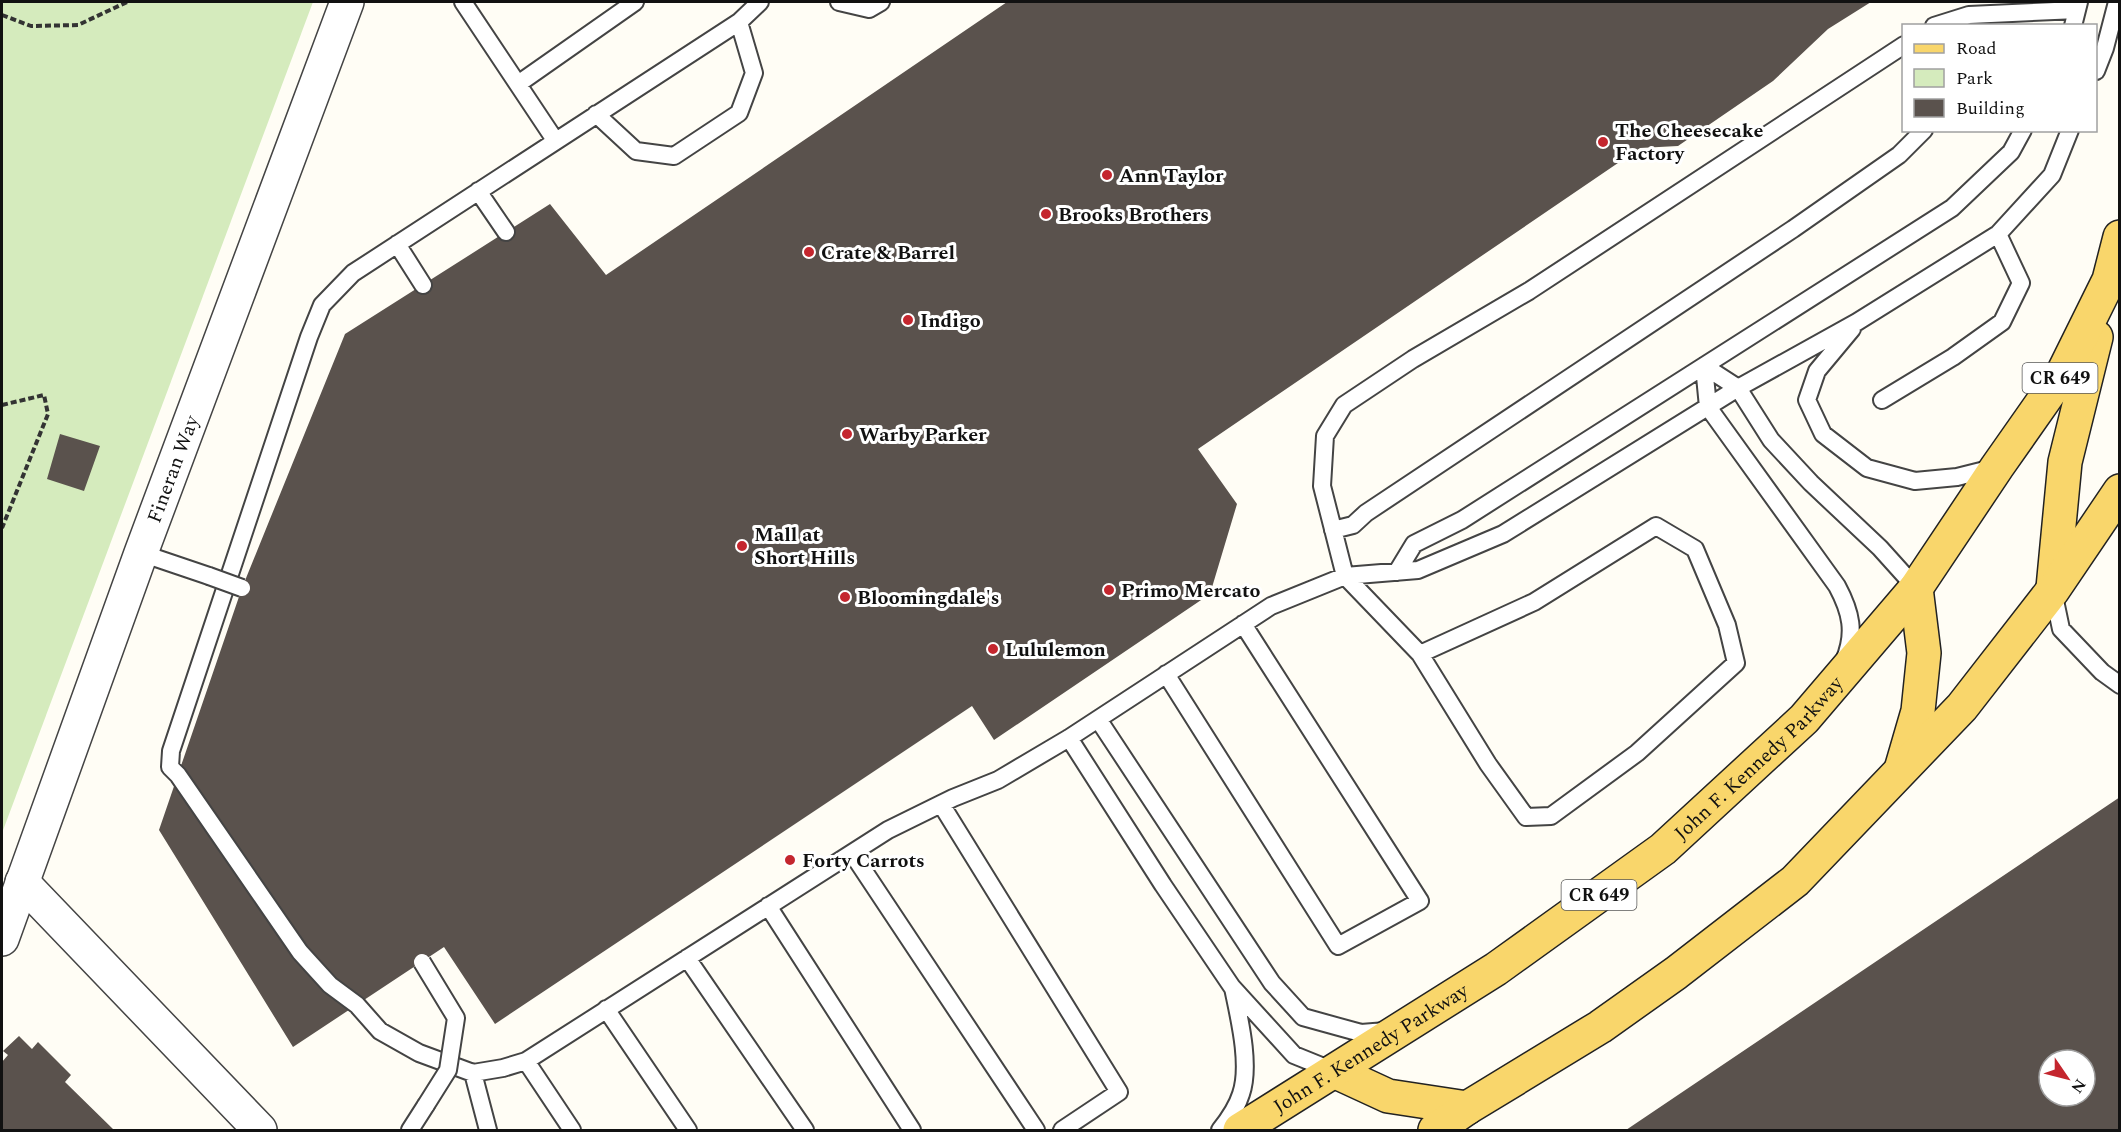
<svg xmlns="http://www.w3.org/2000/svg" width="2121" height="1132" viewBox="0 0 2121 1132" font-family="Spectral,serif">
	<style>
		.green { fill: #d5ebbd }
		.building { fill: #5a524d; fill-rule: evenodd }
		.lines { fill: none; stroke-linecap: round; stroke-linejoin: round }
		.service-casing { stroke: #444; stroke-width: 20 }
		.minor-casing { stroke: #444; stroke-width: 36 }
		.primary-casing { stroke: #222; stroke-width: 36 }
		.path { stroke: #333; stroke-width: 4; stroke-dasharray: 6 3; stroke-linecap: butt }
		.service { stroke: #fff; stroke-width: 16 }
		.minor { stroke: #fff; stroke-width: 33 }
		.primary { stroke: #f9d66b; stroke-width: 33 }
		.service-bridge-casing { stroke: #444; stroke-width: 20; stroke-linecap: butt }
		.service-bridge { stroke: #fff; stroke-width: 16 }
		.poi-dot { fill: #c4262e; stroke: #fff; stroke-width: 2 }
		.labels { text-anchor: middle; stroke-width: 6; stroke-linejoin: round; paint-order: stroke }
		.shield { fill: #fff; stroke: #585858; stroke-width: 1.5 }
		.shield-label { font-size: 18px; font-weight: bold; fill: #111 }
		.poi-label { font-size: 20px; font-weight: bold; fill: #111; stroke: #fff; text-anchor: start }
		.street-label { font-size: 20px; fill: #111; stroke: #fff }
	</style>
	<rect width="100%" height="100%" fill="#fffdf5"/>
	<path class="green" d="M2,2H313L2,833Z"/>
	<path class="building" d="M1007,2H1871L1828,29L1773,81L1678,146L1640,148L1198,449L1237,504L1210,594L994,740L972,706L495,1024L444,947L293,1047L159,830L242,588L345,334L550,204L606,275Z
		M60,434L100,446L84,491L47,479Z
		M2120,797V1130H1626ZM2049,1060H2085V1096H2049Z
		M19,1036L32,1049L38,1042L71,1075L65,1082L114,1130H2V1062L8,1055L3,1051Z"/>
	<g class="lines">
		<g class="service-casing">
			<path id="service" d="M463,2L555,140
				M839,2L869,9L881,2
				M1934,26L1969,15L2077,10
				M2073,26L2079,2
				M2096,71L2105,48L2117,2
				M518,84L635,2
				M596,114L636,151L674,156L739,113L754,73L739,22
				M478,191L506,232
				M397,244L423,285
				M1852,329L1817,371L1807,400L1823,434L1867,468L1915,481L1957,477L1993,468
				M1704,366L1708,407L1837,586C1851,612 1856,633 1844,661
				M1704,366L1738,388L1771,440L1811,483L1880,548L1916,588
				M1882,400L1953,357L2002,322L2021,283L1998,234
				M1333,530L1353,525L1366,513L1793,229L1899,155L1924,130
				M141,553L209,576
				M1397,572L1414,544L1462,520L1952,208L2011,152L2023,130
				M2053,591L2061,629L2102,672L2120,685
				M1420,654L1488,764L1526,817L1551,816L1637,753L1736,663L1727,625L1695,549L1656,526L1534,602L1420,654L1345,576L1322,486L1325,436L1344,405L1413,359L1529,291L1904,45
				M1166,674L1338,946L1420,901L1243,624
				M1098,719L1272,983L1303,1017L1361,1033L1386,1031
				M1069,738L1163,885L1232,987L1294,1055L1336,1072
				M941,804L1119,1092L1062,1130
				M852,853L1036,1130
				M768,906L912,1130
				M687,958L805,1130
				M606,1009L688,1130
				M526,1061L503,1068L473,1073L419,1053L380,1031L357,1005L330,985L300,952L178,775L170,767L171,751L309,337L322,305L353,273L739,22L760,2
				M473,1073L488,1130
				M410,1130L426,1105
				M572,1130L526,1061L888,830L953,798L998,780L1069,738L1271,606L1345,576L1418,570L1503,534L1738,388L1857,322L1998,234L2052,175L2070,130
				M1220,1130C1228,1120 1237,1107 1241,1094C1251,1065 1239,1017 1233,988"/>
		</g>
		<g class="minor-casing">
			<g id="minor">
				<path d="M22,882L260,1130"/>
				<path id="s1" d="M2,939L141,553L347,2"/>
			</g>
		</g>
		<g class="primary-casing">
			<g id="primary">
				<path d="M2053,588L2065,462L2096,337"/>
				<path d="M1902,766L1918,711L1924,653L1916,588"/>
				<path d="M1336,1072L1388,1096L1467,1108"/>
				<path id="s2" d="M1240,1130L1496,969L1663,849L1804,719L1916,588L1997,467L2063,373L2109,280L2120,237"/>
				<path d="M1435,1130L1467,1108L1600,1027L1676,973L1795,881L1962,707L2053,590L2120,491"/>
			</g>
		</g>
		<path class="path" d="M2,15L31,26L78,25L127,2
			M2,405L44,395L48,414L2,528"/>
		<use href="#service" class="service"/>
		<use href="#minor" class="minor"/>
		<use href="#primary" class="primary"/>
		<g class="service-bridge-casing">
			<path id="service-bridge" d="M209,576L242,588
				M422,962L456,1018L448,1070L426,1105"/>
		</g>
		<use href="#service-bridge" class="service-bridge"/>
	</g>
	<g class="poi-dot">
		<circle cx="1603" cy="142" r="6"/>
		<circle cx="1107" cy="175" r="6"/>
		<circle cx="1046" cy="214" r="6"/>
		<circle cx="809" cy="252" r="6"/>
		<circle cx="908" cy="320" r="6"/>
		<circle cx="847" cy="434" r="6"/>
		<circle cx="742" cy="546" r="6"/>
		<circle cx="1109" cy="590" r="6"/>
		<circle cx="845" cy="597" r="6"/>
		<circle cx="993" cy="649" r="6"/>
		<circle cx="790" cy="860" r="6"/>
	</g>
	<g class="labels">
		<g class="shield">
			<rect x="2022.5" y="363" width="75" height="30" rx="4.5"/>
			<rect x="1561.5" y="880" width="75" height="30" rx="4.5"/>
		</g>
		<g class="shield-label">
			<text x="2060" y="384">CR 649</text>
			<text x="1599" y="901">CR 649</text>
		</g>
		<g class="poi-label">
			<text x="1615" y="137">The Cheesecake<tspan x="1615" dy="23">Factory</tspan></text>
			<text x="1119" y="182">Ann Taylor</text>
			<text x="1058" y="221">Brooks Brothers</text>
			<text x="821" y="259">Crate &amp; Barrel</text>
			<text x="920" y="327">Indigo</text>
			<text x="859" y="441">Warby Parker</text>
			<text x="754" y="541">Mall at<tspan x="754" dy="23">Short Hills</tspan></text>
			<text x="1121" y="597">Primo Mercato</text>
			<text x="857" y="604">Bloomingdale's</text>
			<text x="1005" y="656">Lululemon</text>
			<text x="802" y="867">Forty Carrots</text>
		</g>
		<g class="street-label">
			<text dy="7" stroke="none"><textPath href="#s1" startOffset="500">Fineran Way</textPath></text>
			<text dy="7" stroke="none"><textPath href="#s2" startOffset="640">John F. Kennedy Parkway</textPath></text>
			<text dy="7" stroke="none"><textPath href="#s2" startOffset="154">John F. Kennedy Parkway</textPath></text>
		</g>
	</g>
	<rect width="2121" height="1132" fill="none" stroke="#111111" stroke-width="6"/>
	<rect x="1902" y="24" width="195" height="108" fill="#ffffff" stroke="#a0a0a0" stroke-width="1.5"/>
	<rect x="1914" y="44" width="30" height="9" fill="#f9d66b" stroke="#a0a0a0" stroke-width="1.5"/>
	<text x="1956" y="54" font-size="18" fill="#111111">Road</text>
	<rect x="1914" y="69" width="30" height="18" fill="#d5ebbd" stroke="#a0a0a0" stroke-width="1.5"/>
	<text x="1956" y="84" font-size="18" fill="#111111">Park</text>
	<rect x="1914" y="99" width="30" height="18" fill="#5a524d" stroke="#a0a0a0" stroke-width="1.5"/>
	<text x="1956" y="114" font-size="18" fill="#111111">Building</text>
	<g transform="translate(2067 1078) rotate(125)"><circle r="28" fill="#ffffff" stroke="#a0a0a0" stroke-width="1.5"/>
	<path d="M0-4.5L10 22L0 15L-10 22Z" fill="#c4262e"/>
	<text y="-9" font-size="16" font-weight="bold" text-anchor="middle" fill="#111111">N</text>
	</g>
</svg>
